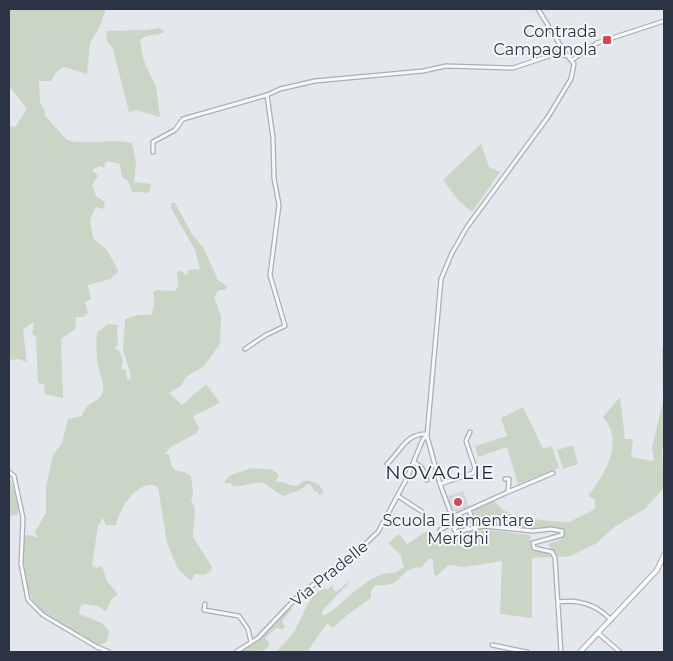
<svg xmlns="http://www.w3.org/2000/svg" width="673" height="661" viewBox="0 0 673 661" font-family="Montserrat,sans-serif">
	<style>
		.built { fill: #d2d6de }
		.green { fill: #c9d6c5 }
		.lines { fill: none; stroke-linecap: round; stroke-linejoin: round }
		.street-casing { stroke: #a9aeb7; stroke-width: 5.5 }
		.secondary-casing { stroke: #a9aeb7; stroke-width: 6 }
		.street { stroke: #f7f8fa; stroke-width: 3 }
		.secondary { stroke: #fff; stroke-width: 4 }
		.poi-dot { fill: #d1495b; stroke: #f4f6f9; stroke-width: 2 }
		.labels { text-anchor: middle; stroke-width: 4; stroke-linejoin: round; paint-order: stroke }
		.poi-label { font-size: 16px; fill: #2b3445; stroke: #f4f6f9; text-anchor: end }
		.street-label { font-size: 16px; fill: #2b3445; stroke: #f4f6f9 }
		.quarter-label { font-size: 19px; letter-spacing: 1px; fill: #1d2536; stroke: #f4f6f9 }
	</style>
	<rect width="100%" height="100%" fill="#e4e7ec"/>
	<path class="built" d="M463,491L469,507L455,514L447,496Z"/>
	<path class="green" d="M9,9H106L99,28L90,43L87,74L64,67L56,72L51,81H39L40,102L45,111V116L67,140C89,146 110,138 132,143L136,162L134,182L151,184L150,191L146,194L144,192H132L128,181L122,177L120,164L108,161L105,163L104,168L99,166L92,170L98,176L92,185L96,196L105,202L103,209L96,207L90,220L93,238L107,250L118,270L117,273L110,279L88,285L91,299L85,302L88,313L84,317H76L75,329L61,339L63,398L45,394L44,384L38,383L36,337L32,334L34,322L23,329L27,363L20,359L9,360V126L15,127L27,109L9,86Z
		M159,28L164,30L163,33C152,36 151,33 140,40L143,59L156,87L160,117L136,110L129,112L113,49L107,41L106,31L147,30Z
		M481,144L489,167L500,172L472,212L458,200L443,180Z
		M171,203H175L192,234L203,247L218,280L227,286L226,290H219L214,297L221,316L220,344L204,366L186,377L182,385L169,393L182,405L206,384L220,403L193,416L199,428L197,433L172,446L165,453L169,455C174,480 176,465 191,476L193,494L191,500L195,508L193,537L212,567L211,571L204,575L195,574L191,581L178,569L167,543L158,487C139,477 119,509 116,525H106L103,518L98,526L92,565L97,568L102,566L107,581L118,594L111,600L106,611L97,606L83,604L80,607L79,614L102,623L109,631L107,642L98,645C38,609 21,612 23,536L30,535L37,538L35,532L46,513V487L53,455L62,443L68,419L82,416C86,401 99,403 102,394C106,385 100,376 98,367C96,356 96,343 97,332L108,324L119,325L117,329L118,344L114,349L119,350L123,361L121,369L126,370L127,379L130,380L131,376L123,350L125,319L138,315H151L154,306L153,292L156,290L175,291L178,286L177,273L180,270L186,275L189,270L200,269L195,250L171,208Z
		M664,348V444L662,451L664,487L645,509L614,527L597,543L571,556L556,557L548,544L562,539L563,535L560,530L536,531L489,524L470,527L468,522L473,513L469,506L492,499L503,510L516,517L551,521L569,522L595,509V500L588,496C605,474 625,442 603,417L620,397L625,439H633L631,457L654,461L652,448L663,401L662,349Z
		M523,407L543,449L552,446L559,468L518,484L507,447L478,457L475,446L507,436L501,418Z
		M573,445L578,464L563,469L557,450Z
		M251,468L273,470L279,475L276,482C286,480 293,492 303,481C312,480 323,484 323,494L318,495V492L314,491L311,485L308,484L300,490L283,496L262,482L233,487L231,483H224L229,476Z
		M9,475L19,508L17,515L9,516Z
		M481,529L530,535L533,550L546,552L552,557L532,558V618L500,614L502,561L464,567L448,565L437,576L434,575L433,560L429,558L421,568C408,565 403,577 394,583C387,586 381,584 374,586L371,592V598L346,616L333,628L327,623L325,626L307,652H276C282,645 290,639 295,630C303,617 308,594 325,588L327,590L333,584V589L336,592L347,583H349L322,611V615C334,617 366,570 395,573L404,567L400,554L388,543L399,534L407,544L427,531L443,538Z
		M290,604L292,609L282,621L285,627L283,629L276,628L265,638L270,643C264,656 250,652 238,652L257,639Z"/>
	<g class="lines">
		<g class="street-casing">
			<path id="street" d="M538,9L567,56
				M572,60L597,43L664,21
				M153,152V142L175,130L183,119L267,95
				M245,349L266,335L285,326L270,275L279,205L274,178L273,138L267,95L280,89L315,81L423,71L446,66L513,68L558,53L568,56L574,64L571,79L548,117L467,227L452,253L441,279L427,436L440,484L450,511L455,516L508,492
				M414,462L422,468L427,480
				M387,464C401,451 406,433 427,434
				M9,472L14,476L23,518L21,564L28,600L43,615L97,647L109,652
				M505,479H509L508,492L553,473
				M440,484L473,473L475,468L466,441L470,432
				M398,496L421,511
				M469,510L471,516L454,529L456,532L483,526L533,531L551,529L562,531V535L533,543L534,548L552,552L555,558L561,652
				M440,530L458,520V516
				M558,602C579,599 596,604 611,620
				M205,604L204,610L239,616L248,629L251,642
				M598,633L620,652
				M492,645L527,652
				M236,652L258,638L296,598L360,549L378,532L406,480L423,439L427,436"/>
		</g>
		<g class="secondary-casing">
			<path id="secondary" d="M580,652L657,570L664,555"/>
		</g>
		<use href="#street" class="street"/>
		<use href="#secondary" class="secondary"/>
	</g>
	<g class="poi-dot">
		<rect x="602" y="35" width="10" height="10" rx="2.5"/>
		<circle cx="458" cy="502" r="5"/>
	</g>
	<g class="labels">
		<g class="poi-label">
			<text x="597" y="37">Contrada<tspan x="597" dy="18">Campagnola</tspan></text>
			<text x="458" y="526" text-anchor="middle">Scuola Elementare<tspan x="458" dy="18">Merighi</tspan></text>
		</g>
		<g class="street-label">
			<text transform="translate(329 573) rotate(-39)" y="6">Via Pradelle</text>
		</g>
		<g class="quarter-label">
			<text x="440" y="479">NOVAGLIE</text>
		</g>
	</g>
	<rect width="673" height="661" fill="none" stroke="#2b3445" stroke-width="20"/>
</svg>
